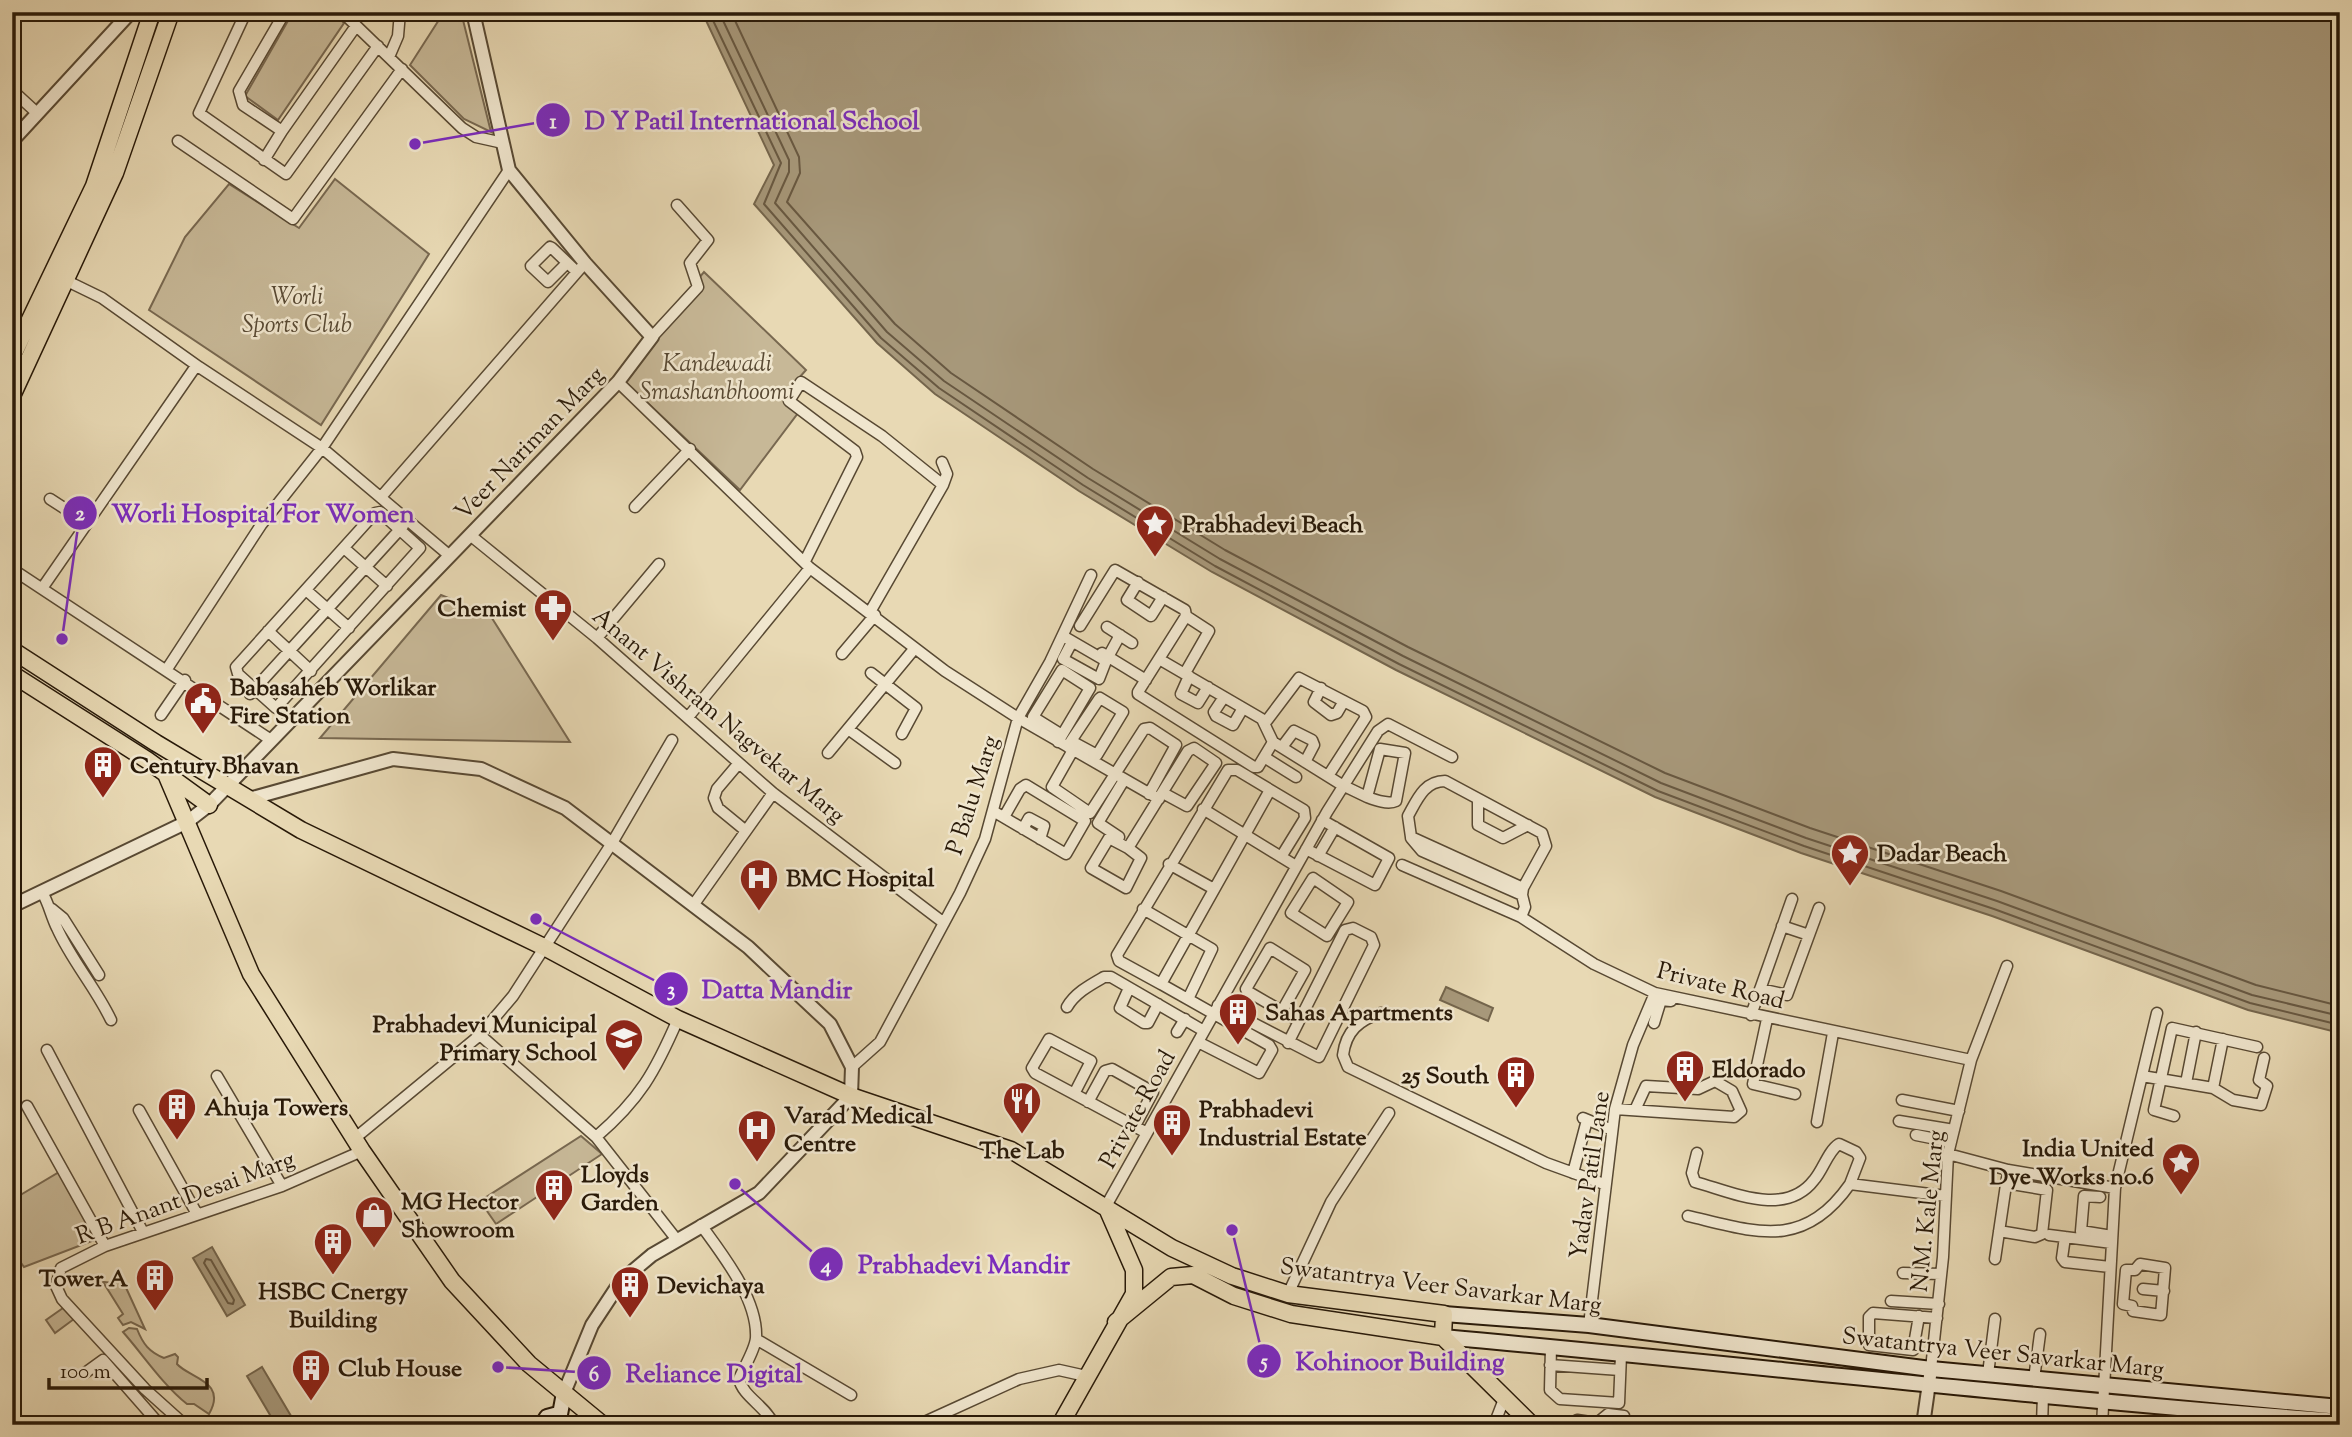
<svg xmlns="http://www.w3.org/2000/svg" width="2352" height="1437" viewBox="0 0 2352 1437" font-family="'Sorts Mill Goudy',serif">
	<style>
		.green { fill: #c7b897; stroke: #786850; stroke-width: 2 }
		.water { fill: #a7987a; stroke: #74654c; stroke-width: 2 }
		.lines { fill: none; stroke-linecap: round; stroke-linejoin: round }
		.shore { stroke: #685841; stroke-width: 2 }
		.minor-casing { stroke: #584933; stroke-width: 13 }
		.tertiary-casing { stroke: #584933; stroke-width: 16 }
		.secondary-casing { stroke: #281908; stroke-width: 18 }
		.primary-casing { stroke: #281908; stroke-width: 19 }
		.minor { stroke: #f0e6ce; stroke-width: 10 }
		.tertiary { stroke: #f0e6ce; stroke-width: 12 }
		.secondary { stroke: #f0e6ce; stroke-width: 14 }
		.primary { stroke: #e8d9b4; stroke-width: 16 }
		.labels { text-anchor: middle; stroke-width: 5; stroke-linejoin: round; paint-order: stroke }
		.park-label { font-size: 24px; font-style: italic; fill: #584933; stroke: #f0e6ce }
		.street-label { font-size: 24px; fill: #281908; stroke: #f0e6ce }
		.poi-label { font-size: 24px; font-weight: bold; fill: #281908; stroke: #f0e6ce; text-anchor: start }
		.leader { fill: none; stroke: #7b2cbf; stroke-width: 2.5 }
		.callout-dot { fill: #7b2cbf; stroke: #f0e6ce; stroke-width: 2.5 }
		.mark-label { font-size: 21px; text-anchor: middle; font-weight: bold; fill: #fff }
		.callout-label { font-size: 26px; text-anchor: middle; font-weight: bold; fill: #7b2cbf; stroke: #f0e6ce; stroke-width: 5; stroke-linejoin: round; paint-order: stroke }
	</style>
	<rect width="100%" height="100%" fill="#e8d9b4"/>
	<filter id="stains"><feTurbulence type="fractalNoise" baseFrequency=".00286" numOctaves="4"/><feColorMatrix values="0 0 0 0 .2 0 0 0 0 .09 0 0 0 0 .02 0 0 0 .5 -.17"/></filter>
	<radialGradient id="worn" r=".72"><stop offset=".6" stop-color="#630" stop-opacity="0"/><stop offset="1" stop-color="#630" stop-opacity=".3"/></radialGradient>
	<path class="green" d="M293,12H333L344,23L278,120L245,96Z
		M444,12H461L491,132L464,119L410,65Z
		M335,179L429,254L321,425L149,310L185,237L229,184L299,228Z
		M704,272L806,370L783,396L798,413L740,490L617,374Z
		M441,595L490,615L570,742L320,738Z
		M581,1136L602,1154L496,1224L480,1201Z
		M66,1168L105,1236L24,1267L19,1260L12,1264V1200Z
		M122,1279L145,1329L131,1322L123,1325L118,1318L123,1314L103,1282L115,1283Z
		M63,1308L74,1319L55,1333L46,1320Z
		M129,1328L137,1329C143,1344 149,1352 164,1358L175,1354L178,1357L177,1364C189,1378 228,1381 209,1414L194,1404H187C163,1385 144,1356 123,1332Z"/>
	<path class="water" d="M702,12H2340V1033L2248,1010L1992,916L1801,853L1655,797L1396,670L1212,572L1079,491L935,394L877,343L754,204L774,165Z
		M1446,987L1493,1008L1488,1021L1440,1000Z
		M212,1247L245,1305L227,1316L193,1258Z
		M262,1367L291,1416L276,1425L247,1376Z"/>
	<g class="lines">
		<path class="shore" d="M709,12L781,163L764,204L881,338L939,388L1083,485L1215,566L1399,664L1658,791L1804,846L1994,909L2250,1003L2340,1025
			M719,12L789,160V172L775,203L887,332L944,381L1088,478L1220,559L1403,656L1661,783L1806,838L1997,901L2252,995L2340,1016
			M731,12L799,157L800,173L787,202L895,324L951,373L1093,469L1225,550L1408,647L1665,773L1810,828L2001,891L2256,985L2340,1006
			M206,1259L211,1260L234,1300L233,1304L228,1303L204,1263Z"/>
		<g class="minor-casing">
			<path id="minor" d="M246,12L199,113L286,174L378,46
				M285,12L239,91L243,105L282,131L356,26
				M342,12L462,128L476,137L503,143
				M389,57L398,36L400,12
				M12,90L37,113
				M178,141L293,219L402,69
				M264,160L282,131
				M567,263L548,282L531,266L550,247L552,248L577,272
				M65,280L102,298L199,367L322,448L450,556
				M652,337L698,287L690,263L708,240L677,205
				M618,382L810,568L945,671L1018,718L1159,799
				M381,497L585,263
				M50,499L87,523
				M635,507L690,449
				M380,512L420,548L276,708L238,674L236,667L375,513Z
				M470,535L597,638L773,793L944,923
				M344,548L387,586
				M805,561L857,457L855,451L789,401L801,382L882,436L943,485
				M12,569L271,740
				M1138,582L1127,600L1151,616L1163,597
				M43,587L196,366
				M306,590L349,628
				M870,612L943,485L947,474L942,462
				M1080,626L1115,570L1185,610L1186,616
				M1107,627L1132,643
				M268,631L311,671
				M1063,636L1106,661L1099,679L1063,659L1072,642
				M597,638L659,564
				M1102,653L1146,680
				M842,654L875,615
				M1108,657L1120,635
				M1159,659L1262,719L1273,742L1258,767H1254L1138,694V692L1186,616L1209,631L1185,673
				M167,669L261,525L322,448L509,170
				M871,673L916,708L902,734
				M1189,676L1181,694L1198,703L1208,687
				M1321,688L1314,702L1331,715L1337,713L1344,701
				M250,694L403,526
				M1224,697L1214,712L1216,716L1233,725L1243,708
				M161,715L185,680
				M689,716L810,568
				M1265,723L1299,678L1363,711L1366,717L1328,776
				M848,729L895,763
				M1058,742L1090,688L1062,670L1033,717L1062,735
				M1273,742L1342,785L1367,797C1375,800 1388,805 1396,801L1405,753L1380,749L1367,797
				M1068,747L1071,741L1099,699L1100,698L1123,712L1097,755L1071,741
				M1282,747L1294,731L1312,740L1314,745L1305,762
				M1073,750L1052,787L1090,813L1144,729L1150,728L1176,745L1149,794
				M828,753L915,648
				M1264,757L1296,777
				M739,763L717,789L714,798L718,808L746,831
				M1478,799V825L1503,838L1528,825
				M1203,809L1296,866
				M993,811L1066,854L1085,821L1026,785L1020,789L1004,817
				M1023,829L1029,818L1044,826L1040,839
				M1119,837L1098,823L1124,780
				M1411,838L1422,851L1522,895
				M1128,848L1109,838L1091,868L1126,888L1141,858L1128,848L1188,751L1194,748L1216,763L1187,806L1163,793
				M1306,849L1375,885L1389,858L1322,820
				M1318,856L1335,827
				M1169,864L1214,889
				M1402,865L1521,917L1594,964L1655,993L1971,1060
				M1313,878L1348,902L1327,936L1291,913Z
				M42,892C49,904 51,916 57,928C71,960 96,988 111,1020
				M694,904L773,793
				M52,909L63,918L99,975
				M1143,909L1212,949L1188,999
				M1521,917L1525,907L1522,895L1523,888L1546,846L1542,833L1445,781C1424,781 1417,800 1408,816L1411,837L1523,888
				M1782,926L1809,935
				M1161,984L1119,961L1117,955L1228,770H1237L1304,810L1305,818L1281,857
				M1129,988L1120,1008L1144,1023H1148L1158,1004
				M1760,989L1787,995L1819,908
				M1218,1005L1319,1057L1374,945L1371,937L1353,928L1345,930L1288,1043
				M1067,1007C1075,993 1090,985 1104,977H1111L1204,1031
				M1282,1011L1305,970L1270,948L1246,989L1247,991L1299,1021
				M1381,1013C1359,1020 1346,1031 1343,1055L1348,1067L1546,1163L1604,1184
				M1751,1015L1792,899
				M1767,1019L1753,1084L1795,1094
				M1654,1023L1661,1000L1671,1001
				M1177,1032L1185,1019
				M480,1035L596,1137L677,1240
				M1198,1042L1259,1073L1272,1050L1269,1045L1161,984L1270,790
				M47,1050L143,1232
				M852,1067L880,1042L960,893L985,839L1018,718L1050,662L1091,575
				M217,1076L282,1186
				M2142,1076L2213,1088L2233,1100L2261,1105L2267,1086L2259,1080L2264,1058
				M2186,1083L2196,1032
				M2213,1088L2223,1039
				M1074,1094L1091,1061L1049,1039L1032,1068L1035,1073C1072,1093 1110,1113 1147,1133
				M1902,1100L1959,1111
				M1088,1102L1105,1071L1112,1069L1153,1092L1135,1126
				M27,1106L105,1246
				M1615,1109L1734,1117L1741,1111L1732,1091L1715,1081L1698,1089L1646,1086L1635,1110
				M139,1110L197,1214
				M2174,1116L2154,1110L2172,1028L2257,1047
				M1583,1118L1612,1130
				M1899,1121L1954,1130
				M1817,1122L1833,1033
				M1916,1135L1951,1142
				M596,1137C640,1099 655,1072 678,1019
				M354,1139L480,1035L513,996L612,843L672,740
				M1697,1153L1692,1173L1695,1182C1732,1192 1785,1218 1814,1180C1823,1170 1828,1151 1839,1144L1856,1152L1860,1158L1850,1184
				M1948,1154L2008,1170L2115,1188
				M1573,1173L1587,1120
				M2100,1197L2084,1196L2081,1231L2112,1236
				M1106,1206L1327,812L1378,731L1388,724L1452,757
				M1688,1216C1756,1232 1803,1251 1850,1184L1946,1196
				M701,1225C722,1254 758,1299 756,1338C755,1350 744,1367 739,1379C743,1397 766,1406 774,1425
				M1999,1231L2035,1237L2042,1234L2047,1190L2006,1183
				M2049,1235L2112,1243
				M2065,1237L2062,1258L2065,1262L2110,1267
				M1995,1259L2007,1178
				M2140,1264L2165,1268L2161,1315L2133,1311L2132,1306L2123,1304L2126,1270H2135Z
				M1903,1273L1941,1274
				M2143,1289L2164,1291
				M1288,1294L1331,1202L1389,1113
				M1891,1301L1939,1304
				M1919,1316L1913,1350L1869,1345V1317L1873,1313L1937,1318
				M1589,1325L1615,1109L1633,1045L1655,993
				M756,1339L851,1395
				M1551,1347L1550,1390L1560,1399L1619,1403L1621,1355
				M1550,1365L1620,1370
				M1931,1369L1943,1257L1948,1154L1971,1060L2007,966
				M85,1373L103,1360L160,1425
				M1988,1374L1995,1319
				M2034,1379L2040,1334
				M185,1425L145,1389L62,1299L56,1286L61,1268L105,1246L282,1186L362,1151
				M918,1425L1019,1379L1059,1370L1086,1376
				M1494,1425L1504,1399
				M1571,1425L1577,1420L1597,1423L1608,1414L1624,1416
				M2042,1425L2043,1395
				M2102,1425L2115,1188L2157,1013"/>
		</g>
		<g class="tertiary-casing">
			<path id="tertiary" d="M12,141L131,12
				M249,799L393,759L481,769L565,808L748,947L830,1024L852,1067L851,1096L759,1193L652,1255L621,1281L592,1325L564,1393
				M12,906L187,822L209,805L618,382L652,337L585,263L509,170L473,12
				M1923,1425L1931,1369"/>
		</g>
		<g class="secondary-casing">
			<path id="secondary" d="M1444,1314L1589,1325L1931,1369L2340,1407
				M1443,1337C1742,1364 2040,1399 2340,1421
				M542,1425L547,1417L558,1414
				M558,1425L564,1393"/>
		</g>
		<g class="primary-casing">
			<path id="primary" d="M12,357L94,186L152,12
				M12,396L115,173L171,12
				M12,650L156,743L301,830L544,947L678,1019L851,1096L1011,1150L1172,1248L1232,1276L1288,1294L1444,1314L1443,1337L1532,1425
				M12,674L147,760L209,805
				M166,774L251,974L362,1151L452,1281L529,1364L603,1425
				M1116,1322L1171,1277L1193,1275L1234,1296L1291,1314L1443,1337
				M1060,1425L1134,1294V1270L1106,1206"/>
		</g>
		<use href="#minor" class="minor"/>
		<use href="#tertiary" class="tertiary"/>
		<use href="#secondary" class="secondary"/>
		<use href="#primary" class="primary"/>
	</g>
	<defs>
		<g id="sight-pin" transform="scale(2.0125)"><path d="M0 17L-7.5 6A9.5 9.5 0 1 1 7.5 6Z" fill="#8f2418" stroke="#f0e6ce"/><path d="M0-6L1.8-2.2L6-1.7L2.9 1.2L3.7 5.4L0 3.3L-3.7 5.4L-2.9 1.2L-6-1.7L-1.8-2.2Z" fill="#fff"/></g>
		<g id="pharmacy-pin" transform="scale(2.0125)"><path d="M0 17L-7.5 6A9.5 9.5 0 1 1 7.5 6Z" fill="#8f2418" stroke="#f0e6ce"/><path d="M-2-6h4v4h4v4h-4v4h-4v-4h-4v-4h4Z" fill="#fff"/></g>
		<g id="civic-pin" transform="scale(2.0125)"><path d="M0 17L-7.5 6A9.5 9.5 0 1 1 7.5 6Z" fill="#8f2418" stroke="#f0e6ce"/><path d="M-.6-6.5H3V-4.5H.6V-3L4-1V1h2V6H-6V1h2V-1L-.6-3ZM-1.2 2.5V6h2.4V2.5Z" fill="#fff"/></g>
		<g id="building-pin" transform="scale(2.0125)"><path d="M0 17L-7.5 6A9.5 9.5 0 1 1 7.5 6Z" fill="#8f2418" stroke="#f0e6ce"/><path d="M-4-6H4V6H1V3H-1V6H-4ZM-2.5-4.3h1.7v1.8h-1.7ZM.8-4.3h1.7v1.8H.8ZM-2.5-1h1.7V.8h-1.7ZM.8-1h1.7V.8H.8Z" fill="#fff"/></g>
		<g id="hospital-pin" transform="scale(2.0125)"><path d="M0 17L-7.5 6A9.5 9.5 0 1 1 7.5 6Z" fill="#8f2418" stroke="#f0e6ce"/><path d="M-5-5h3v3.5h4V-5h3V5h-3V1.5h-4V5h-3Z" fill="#fff"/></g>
		<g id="school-pin" transform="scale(2.0125)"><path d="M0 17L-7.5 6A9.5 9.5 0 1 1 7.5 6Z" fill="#8f2418" stroke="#f0e6ce"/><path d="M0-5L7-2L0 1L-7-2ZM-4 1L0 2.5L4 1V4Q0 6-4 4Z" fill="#fff"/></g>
		<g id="restaurant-pin" transform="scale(2.0125)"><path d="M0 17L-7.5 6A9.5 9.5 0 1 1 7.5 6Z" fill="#8f2418" stroke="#f0e6ce"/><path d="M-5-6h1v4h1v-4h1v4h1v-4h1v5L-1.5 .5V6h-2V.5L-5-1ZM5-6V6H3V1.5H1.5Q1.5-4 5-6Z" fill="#fff"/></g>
		<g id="shop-pin" transform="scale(2.0125)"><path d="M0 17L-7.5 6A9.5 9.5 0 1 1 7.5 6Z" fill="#8f2418" stroke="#f0e6ce"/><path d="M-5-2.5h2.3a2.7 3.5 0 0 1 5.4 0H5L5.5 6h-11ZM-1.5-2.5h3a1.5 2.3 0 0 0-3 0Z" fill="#fff"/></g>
	</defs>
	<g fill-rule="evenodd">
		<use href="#sight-pin" x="1155" y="524"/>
		<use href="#pharmacy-pin" x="553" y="608"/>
		<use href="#civic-pin" x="203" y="701"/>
		<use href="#building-pin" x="103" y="765"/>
		<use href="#sight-pin" x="1850" y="853"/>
		<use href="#hospital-pin" x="759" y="878"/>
		<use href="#building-pin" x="1238" y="1012"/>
		<use href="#school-pin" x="624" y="1038"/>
		<use href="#building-pin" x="1685" y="1069"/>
		<use href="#building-pin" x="1516" y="1075"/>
		<use href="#restaurant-pin" x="1022" y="1101"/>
		<use href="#building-pin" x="177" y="1107"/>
		<use href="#building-pin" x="1172" y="1123"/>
		<use href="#hospital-pin" x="757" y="1129"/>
		<use href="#sight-pin" x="2181" y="1162"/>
		<use href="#building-pin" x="554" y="1188"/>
		<use href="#shop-pin" x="374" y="1215"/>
		<use href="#building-pin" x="333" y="1242"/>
		<use href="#building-pin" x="155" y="1278"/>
		<use href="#building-pin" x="630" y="1285"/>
		<use href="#building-pin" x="311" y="1368"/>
	</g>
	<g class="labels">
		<g class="park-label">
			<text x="297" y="304">Worli<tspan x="297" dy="28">Sports Club</tspan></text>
			<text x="717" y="371">Kandewadi<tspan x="717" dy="28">Smashanbhoomi</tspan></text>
		</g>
		<g class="street-label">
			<text transform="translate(529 443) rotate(-46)" y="8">Veer Nariman Marg</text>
			<text transform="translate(719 715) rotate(40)" y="8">Anant Vishram Nagvekar Marg</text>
			<text transform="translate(972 795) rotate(-72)" y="8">P Balu Marg</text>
			<text transform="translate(1721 985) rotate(14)" y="8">Private Road</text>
			<text transform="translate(1137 1109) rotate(-61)" y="8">Private Road</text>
			<text transform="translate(1589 1175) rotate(-82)" y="8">Yadav Patil Lane</text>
			<text transform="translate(185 1197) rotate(-20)" y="8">R B Anant Desai Marg</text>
			<text transform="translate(1927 1211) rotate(-84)" y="8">N.M. Kale Marg</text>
			<text transform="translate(1441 1285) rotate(7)" y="8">Swatantrya Veer Savarkar Marg</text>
			<text transform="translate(2003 1352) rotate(6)" y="8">Swatantrya Veer Savarkar Marg</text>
		</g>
		<g class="poi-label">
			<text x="1182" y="532">Prabhadevi Beach</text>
			<text x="526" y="616" text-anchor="end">Chemist</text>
			<text x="230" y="695">Babasaheb Worlikar<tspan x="230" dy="28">Fire Station</tspan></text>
			<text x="130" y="773">Century Bhavan</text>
			<text x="1877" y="861">Dadar Beach</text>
			<text x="786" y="886">BMC Hospital</text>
			<text x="1265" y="1020">Sahas Apartments</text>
			<text x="597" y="1032" text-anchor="end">Prabhadevi Municipal<tspan x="597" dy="28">Primary School</tspan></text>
			<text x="1712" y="1077">Eldorado</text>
			<text x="1489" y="1083" text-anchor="end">25 South</text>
			<text x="204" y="1115">Ahuja Towers</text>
			<text x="1199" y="1117">Prabhadevi<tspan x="1199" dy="28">Industrial Estate</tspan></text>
			<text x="784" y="1123">Varad Medical<tspan x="784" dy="28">Centre</tspan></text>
			<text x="2154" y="1156" text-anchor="end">India United<tspan x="2154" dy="28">Dye Works no.6</tspan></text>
			<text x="1022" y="1158" text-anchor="middle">The Lab</text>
			<text x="581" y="1182">Lloyds<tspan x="581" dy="28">Garden</tspan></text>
			<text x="401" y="1209">MG Hector<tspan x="401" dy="28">Showroom</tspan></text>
			<text x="128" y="1286" text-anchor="end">Tower A</text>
			<text x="657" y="1293">Devichaya</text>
			<text x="333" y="1299" text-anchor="middle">HSBC Cnergy<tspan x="333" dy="28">Building</tspan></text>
			<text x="338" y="1376">Club House</text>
		</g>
	</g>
	<path class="leader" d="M415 144L553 120M62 639L80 513M536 919L671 989M735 1184L826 1264M1232 1230L1264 1361M498 1367L594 1373"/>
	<g class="callout-dot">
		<circle cx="415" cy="144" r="7"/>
		<circle cx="62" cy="639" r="7"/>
		<circle cx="536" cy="919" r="7"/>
		<circle cx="735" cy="1184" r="7"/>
		<circle cx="1232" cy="1230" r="7"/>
		<circle cx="498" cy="1367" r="7"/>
		<circle cx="553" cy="120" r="18"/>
		<circle cx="80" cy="513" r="18"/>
		<circle cx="671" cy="989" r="18"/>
		<circle cx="826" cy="1264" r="18"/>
		<circle cx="1264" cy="1361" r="18"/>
		<circle cx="594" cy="1373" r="18"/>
	</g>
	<g class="mark-label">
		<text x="553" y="128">1</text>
		<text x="80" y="520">2</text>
		<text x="671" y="996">3</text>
		<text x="826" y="1272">4</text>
		<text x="1264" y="1368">5</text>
		<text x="594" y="1381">6</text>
	</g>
	<g class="callout-label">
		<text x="752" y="129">D Y Patil International School</text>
		<text x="263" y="522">Worli Hospital For Women</text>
		<text x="777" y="998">Datta Mandir</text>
		<text x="964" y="1273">Prabhadevi Mandir</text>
		<text x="1400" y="1370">Kohinoor Building</text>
		<text x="714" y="1382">Reliance Digital</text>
	</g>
	<rect width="2352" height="1437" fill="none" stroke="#e8d9b4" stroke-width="42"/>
	<rect x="14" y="14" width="2324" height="1409" fill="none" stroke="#281908" stroke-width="3.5"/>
	<rect x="21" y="21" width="2310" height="1395" fill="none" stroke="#281908" stroke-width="2"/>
	<path d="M49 1378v10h158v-10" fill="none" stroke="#281908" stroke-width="3.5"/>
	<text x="60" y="1378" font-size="21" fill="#281908" stroke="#f0e6ce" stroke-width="5" paint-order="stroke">100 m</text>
	<rect width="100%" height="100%" filter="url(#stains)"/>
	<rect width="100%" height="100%" fill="url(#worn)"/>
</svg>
